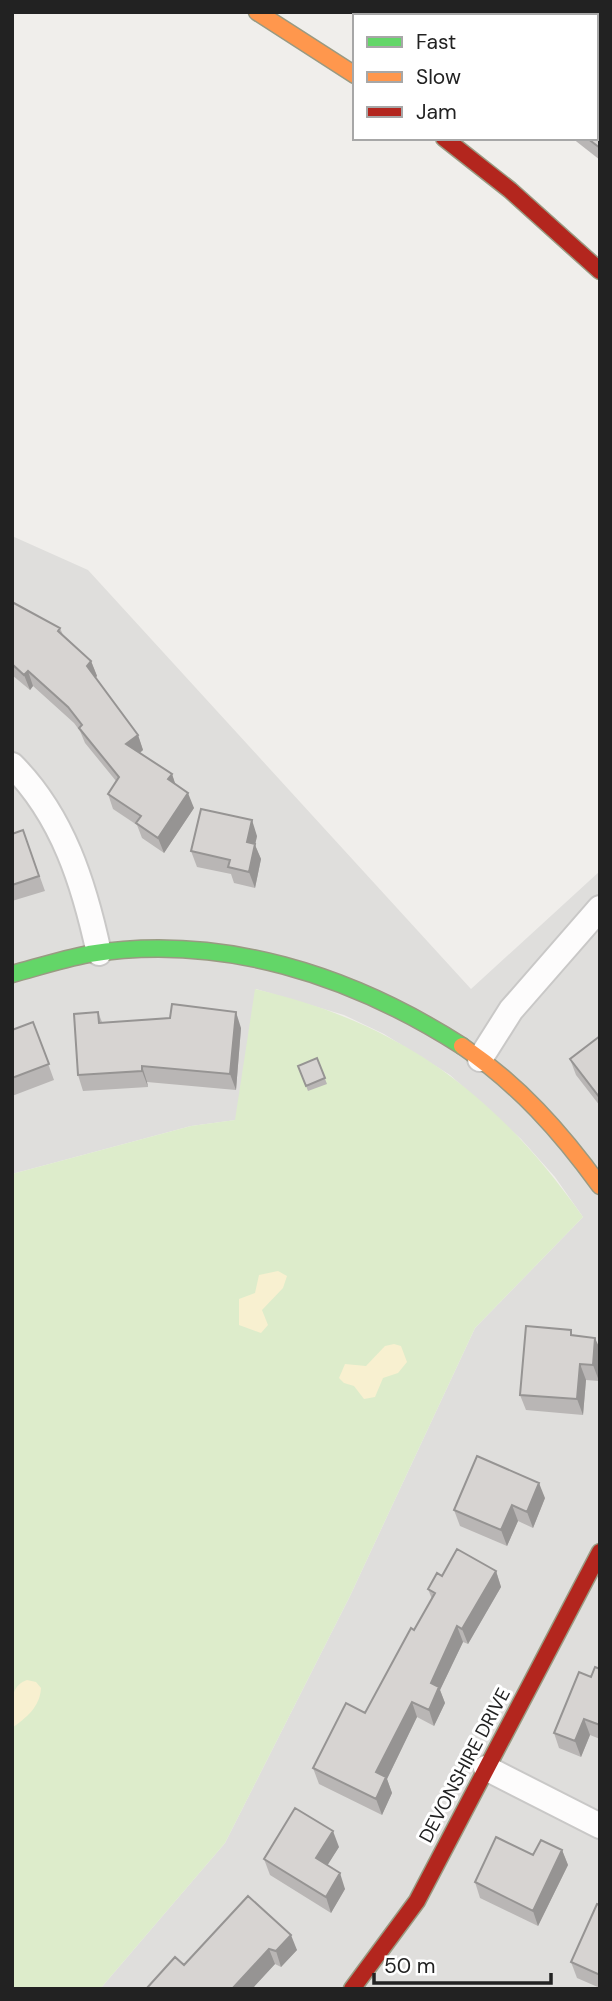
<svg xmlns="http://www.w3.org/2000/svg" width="612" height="2001" viewBox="0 0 612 2001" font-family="'DM Sans',sans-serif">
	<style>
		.residential { fill: #dfdedc }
		.grass { fill: #ddeccb }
		.sand { fill: #f8f0d0 }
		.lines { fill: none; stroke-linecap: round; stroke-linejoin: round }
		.street-casing { stroke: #c9c8c7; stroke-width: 28 }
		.fast-casing { stroke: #999a82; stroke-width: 19 }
		.slow-casing { stroke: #999a82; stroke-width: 19 }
		.jam-casing { stroke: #999a82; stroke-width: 19 }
		.street { stroke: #fdfcfc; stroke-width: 24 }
		.fast { stroke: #63d668; stroke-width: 16 }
		.slow { stroke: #ff974d; stroke-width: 16 }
		.jam { stroke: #b3261e; stroke-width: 16 }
		.wall { fill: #b9b6b5 }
		.shaded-wall { fill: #969493 }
		.building { fill: #d7d4d2; stroke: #969493; stroke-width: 2 }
		.labels { text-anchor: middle; stroke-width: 6; stroke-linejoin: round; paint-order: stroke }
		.street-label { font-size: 19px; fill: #222; stroke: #fff }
	</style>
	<rect width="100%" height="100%" fill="#f0eeeb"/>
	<path class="residential" d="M12,536L88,570L471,989L600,871V1989H100L225,1843L350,1596L475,1328L583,1217L555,1177L521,1139L450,1075L384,1034L344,1015L256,989L236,1120L191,1126L12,1174Z"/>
	<path class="grass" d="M255,989C402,1023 497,1095 583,1217L475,1328L350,1596L225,1843L100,1989H12V1174L191,1126L235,1120Z"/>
	<path class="sand" d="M278,1271L287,1276L283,1288L262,1310L268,1325L261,1333L239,1325V1299L255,1293L259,1275Z
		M394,1344L401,1346L407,1362L398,1373L383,1378L375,1397L364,1399L354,1386L344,1383L339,1378L345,1364L366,1366L385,1346Z
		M27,1680L36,1682L41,1688C40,1707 26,1718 12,1728C12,1711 7,1687 27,1680Z"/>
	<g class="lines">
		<g class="street-casing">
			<path id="street" d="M12,765C63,816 84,884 99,953
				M480,1059L511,1010L600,908
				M486,1768L600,1826"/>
		</g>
		<g class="fast-casing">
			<path id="fast" d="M12,974C38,967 63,959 89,954C222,933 351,975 462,1046"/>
		</g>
		<g class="slow-casing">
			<path id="slow" d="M257,12L355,75
				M462,1046C519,1085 560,1131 600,1186"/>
		</g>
		<g class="jam-casing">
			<path id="jam" d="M444,138L510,190L600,271
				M352,1989L417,1901L600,1552"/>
		</g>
		<use href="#street" class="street"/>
		<use href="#fast" class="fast"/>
		<use href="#slow" class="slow"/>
		<use href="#jam" class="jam"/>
	</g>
	<path class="wall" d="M600,75V160L572,138H596Z
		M12,602L60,628L63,635L91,661L97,676L95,678L138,735L143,750L140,753L172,774L175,784L194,808L164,853L142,838L137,825L113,809L108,794L116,781L85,743L80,731L74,723L33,686L30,690L12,675Z
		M23,830L45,891L12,901V834Z
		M257,836L255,845L261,859L255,888L234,883L231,874L197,867L191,851Z
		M98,1012L102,1022L241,1028L236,1090L147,1082L148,1087L83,1091L78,1075Z
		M33,1022L54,1080L12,1096V1030Z
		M600,1036V1106L576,1075L570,1059Z
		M317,1058L327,1084L308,1091L298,1066Z
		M574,1336L595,1338L599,1381L586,1380L583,1415L526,1410L520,1395Z
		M545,1498L533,1528L518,1521L507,1546L460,1526L454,1510Z
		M496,1571L501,1587L468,1644L463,1642L440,1690L445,1703L434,1726L417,1717L387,1779L392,1793L382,1815L319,1784L313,1768L365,1713L432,1599L428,1589L442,1576Z
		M600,1669V1739L590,1735L581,1757L559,1748L554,1733L591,1677Z
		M339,1847L327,1865L345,1889L331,1913L270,1875L264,1859Z
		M562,1850L568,1865L538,1926L480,1898L475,1882L533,1855Z
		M248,1896L297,1950L281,1967L275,1964L252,1989H146L184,1965Z
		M600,1905V1988L577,1978L571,1962Z"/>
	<path class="shaded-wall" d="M91,661L97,676L92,682L87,666Z
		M28,671L33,686L30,690L24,675Z
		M138,735L143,750L132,759L126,744Z
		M172,774L177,789L168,779Z
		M188,793L194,808L164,853L158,838Z
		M252,820L257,836L255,845L261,859L255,888L249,872L247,842Z
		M236,1012L241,1028L236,1090L230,1074Z
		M142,1066L147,1082L148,1087L142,1071Z
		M595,1338L600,1349L599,1381L593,1365Z
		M580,1364L586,1380L583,1415L577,1399Z
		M539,1483L545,1498L533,1528L527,1512Z
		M512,1505L518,1521L507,1546L501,1530Z
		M496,1571L501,1587L468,1644L462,1629Z
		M457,1626L463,1642L440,1690L445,1703L434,1726L429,1710L431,1683Z
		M412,1702L417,1717L387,1779L392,1793L382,1815L376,1799V1772Z
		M584,1719L590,1735L581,1757L575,1741Z
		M333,1831L339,1847L322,1874L316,1858Z
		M562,1850L568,1865L538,1926L533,1911Z
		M340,1873L345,1889L331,1913L326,1897Z
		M291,1935L297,1950L281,1967L276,1951Z
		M269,1949L275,1964L252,1989H232Z"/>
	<path class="building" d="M596,72L600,75V148L587,138H596Z
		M12,602L60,628L58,631L91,661L87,666L138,735L126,744L172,774L168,779L188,793L158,838L136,823L141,816L108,794L119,777L79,728L82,725L68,707L28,671L24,675L12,664Z
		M201,809L252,820L247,842L255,844L249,872L228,867L230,860L191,851Z
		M23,830L39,876L12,885V834Z
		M172,1004L236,1012L230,1074L142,1066V1071L78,1075L74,1014L98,1012L99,1023L170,1018Z
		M33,1022L49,1064L12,1078V1030Z
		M600,1036V1098L570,1059Z
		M317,1058L325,1078L306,1086L298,1066Z
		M526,1326L571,1330V1335L595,1338L593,1365L580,1364L577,1399L520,1395Z
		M477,1456L539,1483L527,1512L512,1505L501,1530L454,1510Z
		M457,1549L496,1571L462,1629L457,1626L431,1683L439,1687L429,1710L412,1702L376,1772L386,1777L376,1799L313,1768L346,1703L365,1713L411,1628L414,1630L435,1593L428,1589L437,1573L442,1576Z
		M595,1667L600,1669V1725L584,1719L575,1741L554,1733L579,1672L591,1677Z
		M295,1808L333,1831L316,1858L340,1873L326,1897L264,1859Z
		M496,1837L533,1855L541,1840L562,1850L533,1911L475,1882Z
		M248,1896L291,1935L276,1951L269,1949L232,1989H146L175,1957L184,1965Z
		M597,1904L600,1905V1975L571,1962Z"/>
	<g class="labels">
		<g class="street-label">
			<text transform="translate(464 1765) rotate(-62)" y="7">DEVONSHIRE DRIVE</text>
		</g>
	</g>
	<rect width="612" height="2001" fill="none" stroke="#222222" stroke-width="28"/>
	<rect x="353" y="14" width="245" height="126" fill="#ffffff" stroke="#a7a7a7" stroke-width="2"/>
	<rect x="367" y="37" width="35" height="10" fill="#63d668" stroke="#a7a7a7" stroke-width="2"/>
	<text x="416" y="49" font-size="21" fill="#222222">Fast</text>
	<rect x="367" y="72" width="35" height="10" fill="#ff974d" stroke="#a7a7a7" stroke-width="2"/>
	<text x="416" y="84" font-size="21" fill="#222222">Slow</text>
	<rect x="367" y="107" width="35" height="10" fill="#b3261e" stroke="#a7a7a7" stroke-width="2"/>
	<text x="416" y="119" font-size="21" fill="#222222">Jam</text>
	<path d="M374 1973v10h177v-10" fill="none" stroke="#222222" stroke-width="3.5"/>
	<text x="384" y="1973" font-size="21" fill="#222222" stroke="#ffffff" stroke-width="5" paint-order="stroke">50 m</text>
</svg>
